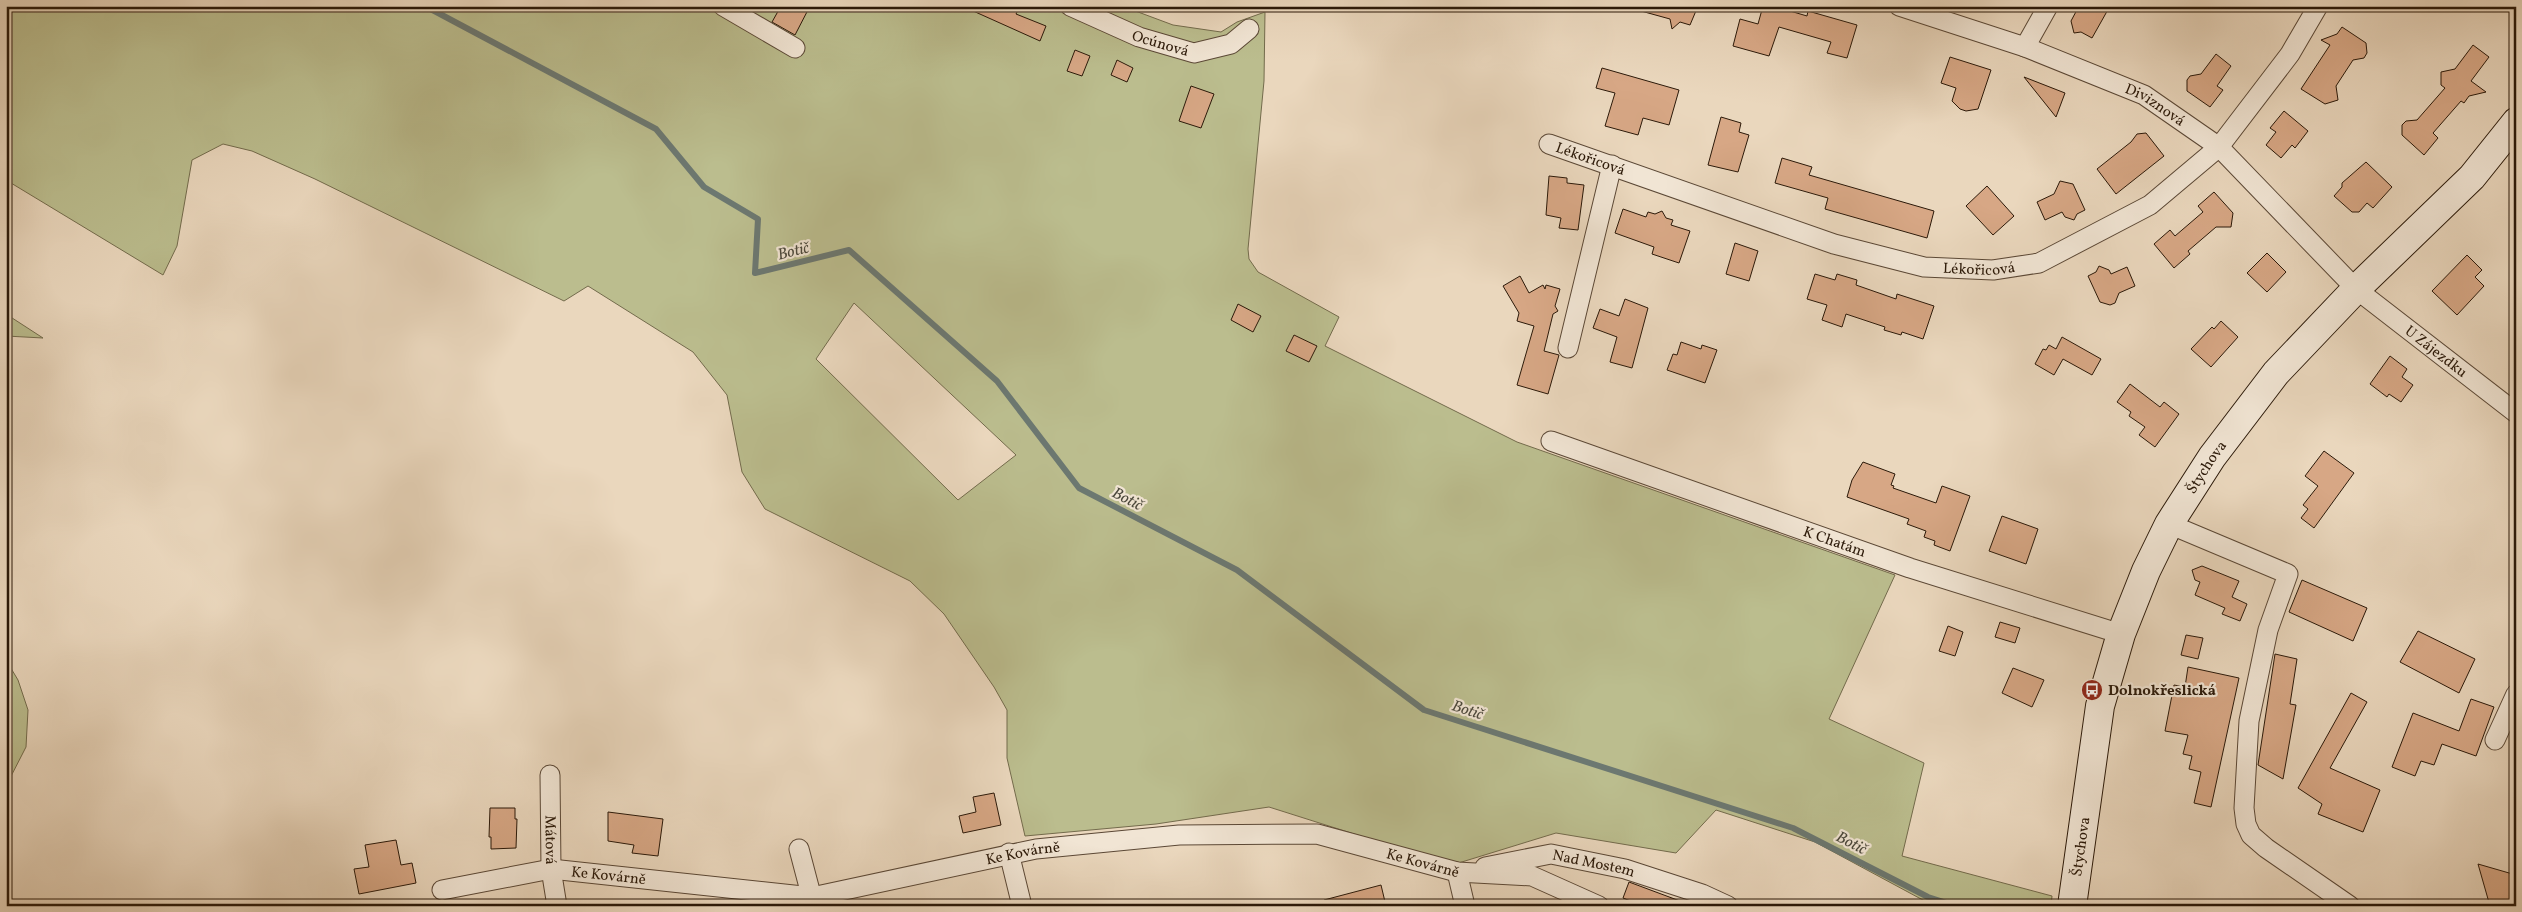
<svg xmlns="http://www.w3.org/2000/svg" width="2522" height="912" viewBox="0 0 2522 912" font-family="Vollkorn,serif">
	<style>
		.green { fill: #bbbd8e; stroke: #736b4c; fill-rule: evenodd }
		.lines { fill: none; stroke-linecap: round; stroke-linejoin: round }
		.stream { stroke: #6c7871; stroke-width: 6 }
		.building { fill: #d7a785; stroke: #2b1909 }
		.street-casing { stroke: #5b4836; stroke-width: 21 }
		.secondary-casing { stroke: #2b1909; stroke-width: 30 }
		.street { stroke: #f1e5d4; stroke-width: 19 }
		.secondary { stroke: #f1e5d4; stroke-width: 28 }
		.labels { text-anchor: middle; stroke-width: 4.5; stroke-linejoin: round; paint-order: stroke }
		.street-label { font-size: 15px; fill: #2b1909; stroke: #f1e5d4 }
		.poi-label { font-size: 15px; font-weight: bold; fill: #2b1909; stroke: #f1e5d4; text-anchor: start }
		.water-label { font-size: 16px; font-style: italic; fill: #4c493d; stroke: #f1e5d4 }
	</style>
	<rect width="100%" height="100%" fill="#ead7bd"/>
	<filter id="stains"><feTurbulence type="fractalNoise" baseFrequency=".004" numOctaves="4"/><feColorMatrix values="0 0 0 0 .2 0 0 0 0 .09 0 0 0 0 .02 0 0 0 .5 -.17"/></filter>
	<radialGradient id="worn" r=".72"><stop offset=".6" stop-color="#630" stop-opacity="0"/><stop offset="1" stop-color="#630" stop-opacity=".3"/></radialGradient>
	<path class="green" d="M6,6H1122L1173,25L1221,32L1237,22L1265,12L1264,81L1248,249L1249,259L1258,272L1339,317L1325,346L1517,442L1895,575L1829,719L1924,763L1902,856L2052,896L2051,906H1934L1815,842L1716,810L1676,853L1556,833L1452,865L1269,807L1156,824L1025,836L1007,758V710L994,687L944,614L910,581L765,509L742,472L727,395L693,352L588,286L564,301L315,179L252,151L223,144L192,160L177,246L163,275L6,180ZM854,303L1016,455L958,500L816,359Z
		M6,314L43,338L6,336Z
		M6,660L18,680L28,710L26,747L6,786Z"/>
	<g class="lines">
		<path class="stream" d="M425,6L656,129L704,187L758,219L755,273L849,250L997,381L1079,488L1237,570L1424,710L1793,828L1928,897L1956,906"/>
	</g>
	<path class="building" d="M781,6H810L795,35L772,22Z
		M962,6H1006L1017,12L1016,14L1046,26L1040,41Z
		M1641,6H1698L1690,25L1680,22L1672,29L1670,19L1641,11Z
		M1763,6H1773L1807,16L1808,11L1857,25L1847,58L1827,53L1831,42L1779,27L1769,56L1733,46L1740,19L1758,24Z
		M2079,6H2110L2092,38L2081,32L2074,33L2071,21Z
		M2342,27L2366,43L2367,53L2364,58L2353,60L2336,86L2338,100L2325,104L2301,89L2330,45L2321,40L2337,34Z
		M2473,45L2489,57L2471,81L2486,92L2469,96L2464,103L2461,101L2433,133L2438,138L2424,155L2402,135V125L2406,121L2417,120L2445,88L2441,85V72L2455,69Z
		M1075,50L1090,56L1082,76L1067,71Z
		M2216,54L2231,66L2217,86L2223,90L2210,107L2187,91V80L2190,76L2201,74Z
		M1950,57L1991,70L1978,109L1966,111L1960,109L1952,101L1956,88L1941,83Z
		M1117,60L1133,68L1127,82L1111,75Z
		M1602,68L1679,90L1669,125L1643,118L1638,135L1605,126L1615,93L1596,88Z
		M2024,77L2065,93L2056,117Z
		M1191,86L1214,94L1201,128L1179,121Z
		M2284,111L2308,131L2295,148L2292,145L2281,158L2266,145L2276,132L2270,128Z
		M1721,117L1741,123L1739,132L1749,135L1738,172L1708,165Z
		M2146,133L2164,156L2116,194L2097,169L2131,142L2137,134Z
		M1782,158L1812,167L1809,175L1934,211L1927,238L1825,209L1828,198L1775,183Z
		M2366,162L2392,187L2373,208L2367,203L2359,212H2352L2334,196L2342,187V183Z
		M1549,176L1567,178V183L1584,185L1578,230L1559,228L1561,218L1546,215Z
		M2060,181L2073,184L2085,210L2077,214L2074,220L2065,217L2062,212L2045,220L2037,202L2054,194Z
		M1987,186L2014,216L1993,235L1966,206Z
		M2214,192L2233,213L2231,227H2216L2188,251L2190,254L2174,268L2154,244L2170,230L2175,236L2203,212L2198,206Z
		M1623,209L1646,217L1648,212L1655,214L1662,211L1666,218L1673,220L1671,225L1690,231L1679,263L1652,254L1654,247L1615,233Z
		M1735,243L1758,251L1749,281L1726,274Z
		M2267,253L2286,272L2267,292L2247,273Z
		M2467,255L2482,270L2475,277L2484,286L2457,315L2432,291Z
		M2099,266L2109,270L2111,274L2127,267L2135,286L2119,293L2115,303L2110,305L2100,302L2088,276L2096,272Z
		M1815,274L1835,280L1837,274L1857,280L1856,285L1896,299L1897,294L1934,306L1923,339L1902,332L1901,335L1884,330L1885,327L1846,314L1842,327L1822,320L1827,305L1807,299Z
		M1520,276L1529,293L1543,285L1545,289L1546,285L1560,289L1555,306L1558,311L1553,314L1544,351L1559,355L1548,394L1517,385L1534,326L1517,321L1519,313L1503,286Z
		M1625,299L1648,308L1632,368L1610,362L1617,337L1593,328L1600,309L1619,316Z
		M1238,304L1261,316L1253,332L1231,320Z
		M2221,321L2238,337L2211,367L2191,349L2212,327L2214,329Z
		M1294,335L1317,346L1309,362L1286,351Z
		M2062,337L2101,359L2092,375L2063,359L2054,375L2035,364L2043,349L2046,350L2049,345L2056,349Z
		M1681,342L1701,349L1702,345L1717,350L1705,383L1667,370L1673,354L1677,355Z
		M2390,356L2407,369L2402,377L2413,385L2401,402L2389,394L2387,397L2370,384Z
		M2130,384L2160,407L2164,402L2179,414L2155,447L2139,435L2145,427L2129,416L2131,412L2117,402Z
		M2324,451L2354,473L2314,528L2301,518L2308,509L2303,505L2318,486L2305,476Z
		M1863,462L1895,474L1891,485L1894,486L1893,488L1936,503L1942,486L1970,496L1950,551L1934,545L1935,541L1924,537L1926,531L1907,524L1909,519L1847,497L1852,480Z
		M2002,516L2038,529L2026,564L1989,551Z
		M2202,566L2239,581L2232,597L2247,604L2240,621L2222,614L2225,608L2195,595L2200,582L2195,580L2192,570Z
		M2302,580L2367,608L2353,641L2289,612Z
		M2000,622L2020,628L2015,643L1995,637Z
		M1948,626L1963,632L1955,656L1939,651Z
		M2418,631L2475,659L2459,693L2400,662Z
		M2186,635L2203,638L2198,659L2181,655Z
		M2275,654L2297,659L2290,704L2296,705L2283,779L2258,765Z
		M2188,667L2239,678L2211,807L2194,803L2201,772L2189,769L2192,756L2183,754L2188,735L2165,731L2174,685L2185,687Z
		M2013,668L2044,680L2032,707L2002,693Z
		M2351,693L2367,702L2330,768L2380,790L2363,832L2318,814L2322,804L2298,788Z
		M2471,699L2494,707L2476,756L2442,744L2434,765L2421,761L2415,776L2392,767L2413,713L2459,731Z
		M994,793L1001,825L963,833L959,816L976,812L973,797Z
		M490,808H515V819H517L516,848L491,849V837H489Z
		M608,812L663,819L658,856L632,853L634,845L608,841Z
		M396,840L401,865L412,863L416,883L359,894L354,869L369,867L365,845Z
		M2478,864L2516,875V906H2490Z
		M1629,882L1688,904V906H1643L1623,898Z
		M1381,885L1386,906H1325L1324,900Z"/>
	<g class="lines">
		<g class="street-casing">
			<g id="street">
				<path d="M723,6L795,48"/>
				<path id="s1" d="M1070,6L1139,37L1194,53L1231,44L1249,29"/>
				<path id="s2" d="M1899,6L2025,47L2144,95L2219,147L2356,289L2516,413"/>
				<path d="M2025,47L2048,6"/>
				<path id="s3" d="M1549,144L1834,244L1924,267L1993,270L2039,263L2150,205L2219,147L2290,54L2318,6"/>
				<path d="M1568,348L1612,165"/>
				<path id="s4" d="M1551,441L1910,568L2121,634"/>
				<path d="M2169,524L2288,574L2268,630L2249,721L2244,808L2246,824L2251,835L2266,848L2350,906"/>
				<path d="M2495,740L2516,694"/>
				<path id="s5" d="M550,775L551,869L557,906"/>
				<path d="M799,849L814,906"/>
				<path d="M1009,853L1022,906"/>
				<path id="s6" d="M1485,867L1551,854L1625,869L1702,894L1728,906"/>
				<path d="M1457,872L1465,906"/>
				<path id="s7" d="M442,890L551,869L812,897L1036,849L1179,835L1317,834L1457,872L1532,876L1599,906"/>
			</g>
		</g>
		<g class="secondary-casing">
			<g id="secondary">
				<path id="s8" d="M2072,906L2100,706L2121,634L2146,571L2169,524L2212,457L2276,373L2356,289L2472,177L2516,122"/>
			</g>
		</g>
		<use href="#street" class="street"/>
		<use href="#secondary" class="secondary"/>
	</g>
	<defs>
		<g id="bus-disc" transform="scale(1.125)"><circle r="9.5" fill="#8f2418" stroke="#f1e5d4"/><path d="M-5-6H5V4H4V6H2V4H-2V6H-4V4H-5ZM-3.5-4V0h7V-4ZM-3.5 1.2v1.5H-2V1.2ZM2 1.2v1.5H3.5V1.2Z" fill="#fff"/></g>
	</defs>
	<g fill-rule="evenodd">
		<use href="#bus-disc" x="2092" y="690"/>
	</g>
	<g class="labels">
		<g class="street-label">
			<text dy="5" stroke="none"><textPath href="#s1" startOffset="98">Ocúnová</textPath></text>
			<text dy="5" stroke="none"><textPath href="#s2" startOffset="275">Diviznová</textPath></text>
			<text dy="5" stroke="none"><textPath href="#s3" startOffset="44">Lékořicová</textPath></text>
			<text dy="5" stroke="none"><textPath href="#s3" startOffset="450">Lékořicová</textPath></text>
			<text dy="5" stroke="none"><textPath href="#s2" startOffset="651">U Zájezdku</textPath></text>
			<text dy="5" stroke="none"><textPath href="#s8" startOffset="465">Štychova</textPath></text>
			<text dy="5" stroke="none"><textPath href="#s4" startOffset="301">K Chatám</textPath></text>
			<text dy="5" stroke="none"><textPath href="#s5" startOffset="65">Mátová</textPath></text>
			<text dy="5" stroke="none"><textPath href="#s8" startOffset="60">Štychova</textPath></text>
			<text dy="5" stroke="none"><textPath href="#s7" startOffset="589">Ke Kovárně</textPath></text>
			<text dy="5" stroke="none"><textPath href="#s7" startOffset="994">Ke Kovárně</textPath></text>
			<text dy="5" stroke="none"><textPath href="#s6" startOffset="111">Nad Mostem</textPath></text>
			<text dy="5" stroke="none"><textPath href="#s7" startOffset="169">Ke Kovárně</textPath></text>
		</g>
		<g class="poi-label">
			<text x="2108" y="695">Dolnokřeslická</text>
		</g>
		<g class="water-label">
			<text transform="translate(793 250) rotate(-14)" y="6">Botič</text>
			<text transform="translate(1128 498) rotate(27)" y="6">Botič</text>
			<text transform="translate(1468 709) rotate(18)" y="6">Botič</text>
			<text transform="translate(1852 842) rotate(27)" y="6">Botič</text>
		</g>
	</g>
	<rect width="2522" height="912" fill="none" stroke="#ead7bd" stroke-width="25"/>
	<rect x="8" y="8" width="2507" height="897" fill="none" stroke="#2b1909" stroke-width="2.5"/>
	<rect x="12" y="12" width="2497" height="887" fill="none" stroke="#2b1909"/>
	<rect width="100%" height="100%" filter="url(#stains)"/>
	<rect width="100%" height="100%" fill="url(#worn)"/>
</svg>
